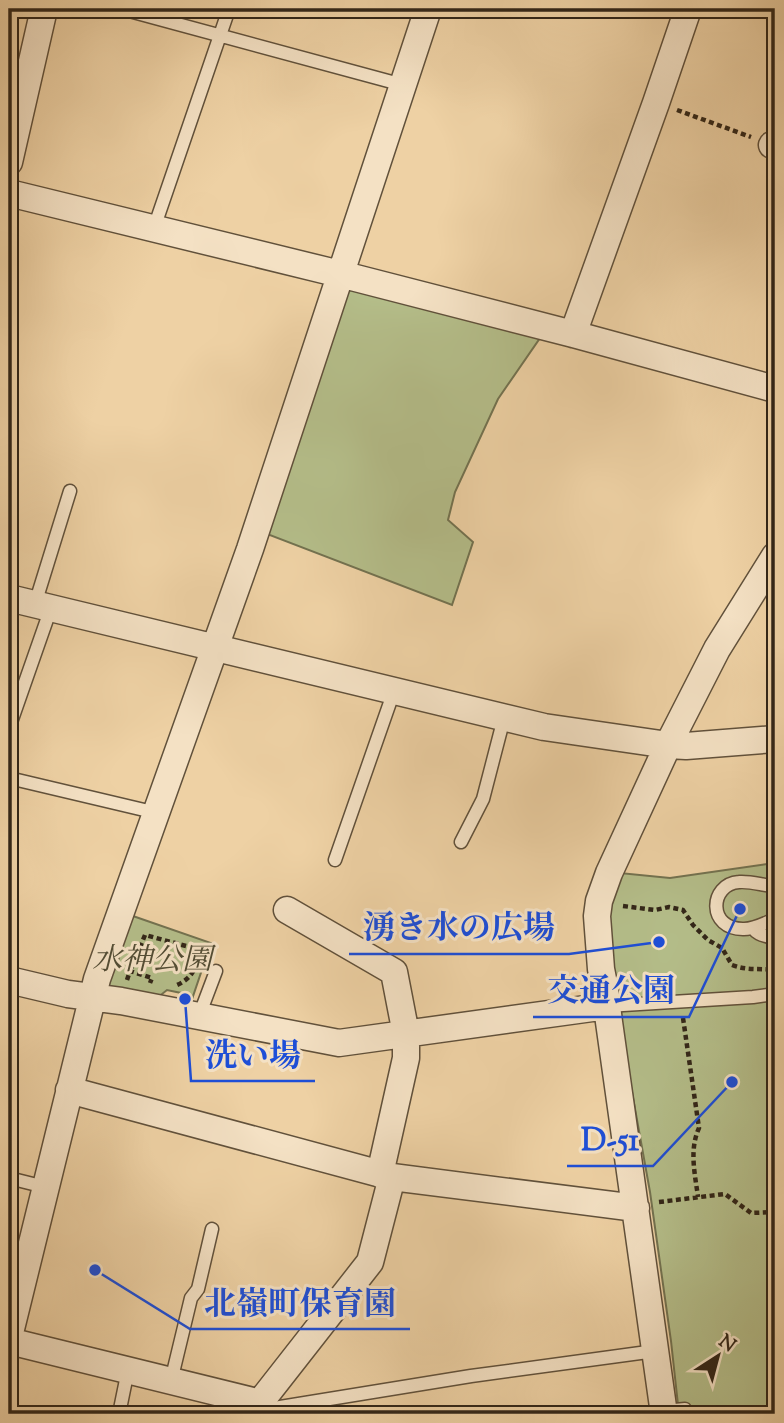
<svg xmlns="http://www.w3.org/2000/svg" width="784" height="1423" viewBox="0 0 784 1423" font-family="'Sorts Mill Goudy','Noto Serif JP',serif">
	<style>
		.green { fill: #b4bd89; stroke: #737250; stroke-width: 2 }
		.lines { fill: none; stroke-linecap: round; stroke-linejoin: round }
		.lane-casing { stroke: #61513b; stroke-width: 15 }
		.street-casing { stroke: #61513b; stroke-width: 29 }
		.path { stroke: #322618; stroke-width: 4.5; stroke-dasharray: 5 3.5; stroke-linecap: butt }
		.lane { stroke: #f4e1c4; stroke-width: 12 }
		.street { stroke: #f4e1c4; stroke-width: 26 }
		.labels { text-anchor: middle; stroke-width: 6; stroke-linejoin: round; paint-order: stroke }
		.park-label { font-size: 30px; font-style: italic; fill: #524c34; stroke: #f4e1c4 }
		.leader { fill: none; stroke: #1d4ed8; stroke-width: 2.5 }
		.callout-dot { fill: #1d4ed8; stroke: #f4e1c4; stroke-width: 2.5 }
		.callout-label { font-size: 32px; text-anchor: middle; font-weight: bold; fill: #1d4ed8; stroke: #f4e1c4; stroke-width: 6; stroke-linejoin: round; paint-order: stroke }
	</style>
	<rect width="100%" height="100%" fill="#eed1a4"/>
	<filter id="stains"><feTurbulence type="fractalNoise" baseFrequency=".00286" numOctaves="4"/><feColorMatrix values="0 0 0 0 .2 0 0 0 0 .09 0 0 0 0 .02 0 0 0 .5 -.17"/></filter>
	<radialGradient id="worn" r=".72"><stop offset=".6" stop-color="#630" stop-opacity="0"/><stop offset="1" stop-color="#630" stop-opacity=".3"/></radialGradient>
	<path class="green" d="M348,286L540,338L498,399L455,492L448,520L473,542L452,605L267,534Z
		M775,863V1414H679L671,1341L650,1192L601,920L620,873L670,878Z
		M130,915L211,943L190,1005L188,1004L181,993L167,990L157,998L104,987Z"/>
	<g class="lines">
		<g class="lane-casing">
			<path id="lane" d="M122,9L403,85
				M154,228L229,9
				M35,604L70,491
				M9,728L51,608
				M9,778L157,813
				M461,842L483,799L504,718
				M335,860L394,691
				M775,884L773,886C762,885 750,881 739,882C709,884 707,930 744,929C755,929 765,923 775,919
				M753,928C760,939 771,933 775,942
				M607,1006L753,997L775,994
				M199,1016L216,971
				M9,1178L45,1187
				M171,1381L191,1298L198,1289L212,1229
				M261,1403L274,1408L471,1376L655,1351
				M664,1411L685,1409
				M119,1414L128,1370"/>
		</g>
		<g class="street-casing">
			<path id="street" d="M772,145L775,146
				M9,162L44,9
				M9,193L340,274L573,334L775,389
				M573,334L656,103L688,9
				M9,598L544,727L668,745L686,746L775,739
				M287,910L394,972L406,1034V1058L380,1174
				M9,980L68,994L121,1001L339,1043L607,1006
				M69,1090L392,1177L636,1208
				M9,1337L97,979L250,549L428,9
				M9,1341L261,1403
				M251,1414L370,1262L392,1177
				M664,1414L609,1022L605,989L601,969L597,916L599,901L609,873L668,745L717,649L775,556"/>
		</g>
		<path class="path" d="M677,110L751,137
			M623,906L655,910L669,907L683,910L693,925L708,940L722,948L732,965C748,971 759,968 775,970
			M130,971L145,935L201,950C197,966 193,978 177,985
			M127,980L130,971L152,978L150,983
			M683,1018L699,1128C689,1150 695,1174 698,1197
			M659,1202L725,1194L751,1213L775,1212"/>
		<use href="#lane" class="lane"/>
		<use href="#street" class="street"/>
	</g>
	<g class="labels">
		<g class="park-label">
			<text x="152" y="969">水神公園</text>
		</g>
	</g>
	<path class="leader" d="M659 942L569 954H349M740 909L689 1017H533M185 999L191 1081H315M732 1082L653 1166H567M95 1270L190 1329H410"/>
	<g class="callout-dot">
		<circle cx="659" cy="942" r="7"/>
		<circle cx="740" cy="909" r="7"/>
		<circle cx="185" cy="999" r="7"/>
		<circle cx="732" cy="1082" r="7"/>
		<circle cx="95" cy="1270" r="7"/>
	</g>
	<g class="callout-label">
		<text x="459" y="938">湧き水の広場</text>
		<text x="611" y="1001">交通公園</text>
		<text x="253" y="1066">洗い場</text>
		<text x="610" y="1150">D-51</text>
		<text x="300" y="1314">北嶺町保育園</text>
	</g>
	<rect width="784" height="1423" fill="none" stroke="#eed1a4" stroke-width="35"/>
	<rect x="10" y="10" width="763" height="1402" fill="none" stroke="#322618" stroke-width="3.5"/>
	<rect x="18" y="18" width="749" height="1388" fill="none" stroke="#322618" stroke-width="2"/>
	<g transform="translate(718 1356) rotate(36)" stroke="#f4e1c4" stroke-width="5" paint-order="stroke">
	<path d="M0-5L12 26L0 18L-12 26Z" fill="#322618"/>
	<text y="-10" font-size="19" font-weight="bold" text-anchor="middle" fill="#322618">N</text>
	</g>
	<rect width="100%" height="100%" filter="url(#stains)"/>
	<rect width="100%" height="100%" fill="url(#worn)"/>
</svg>
